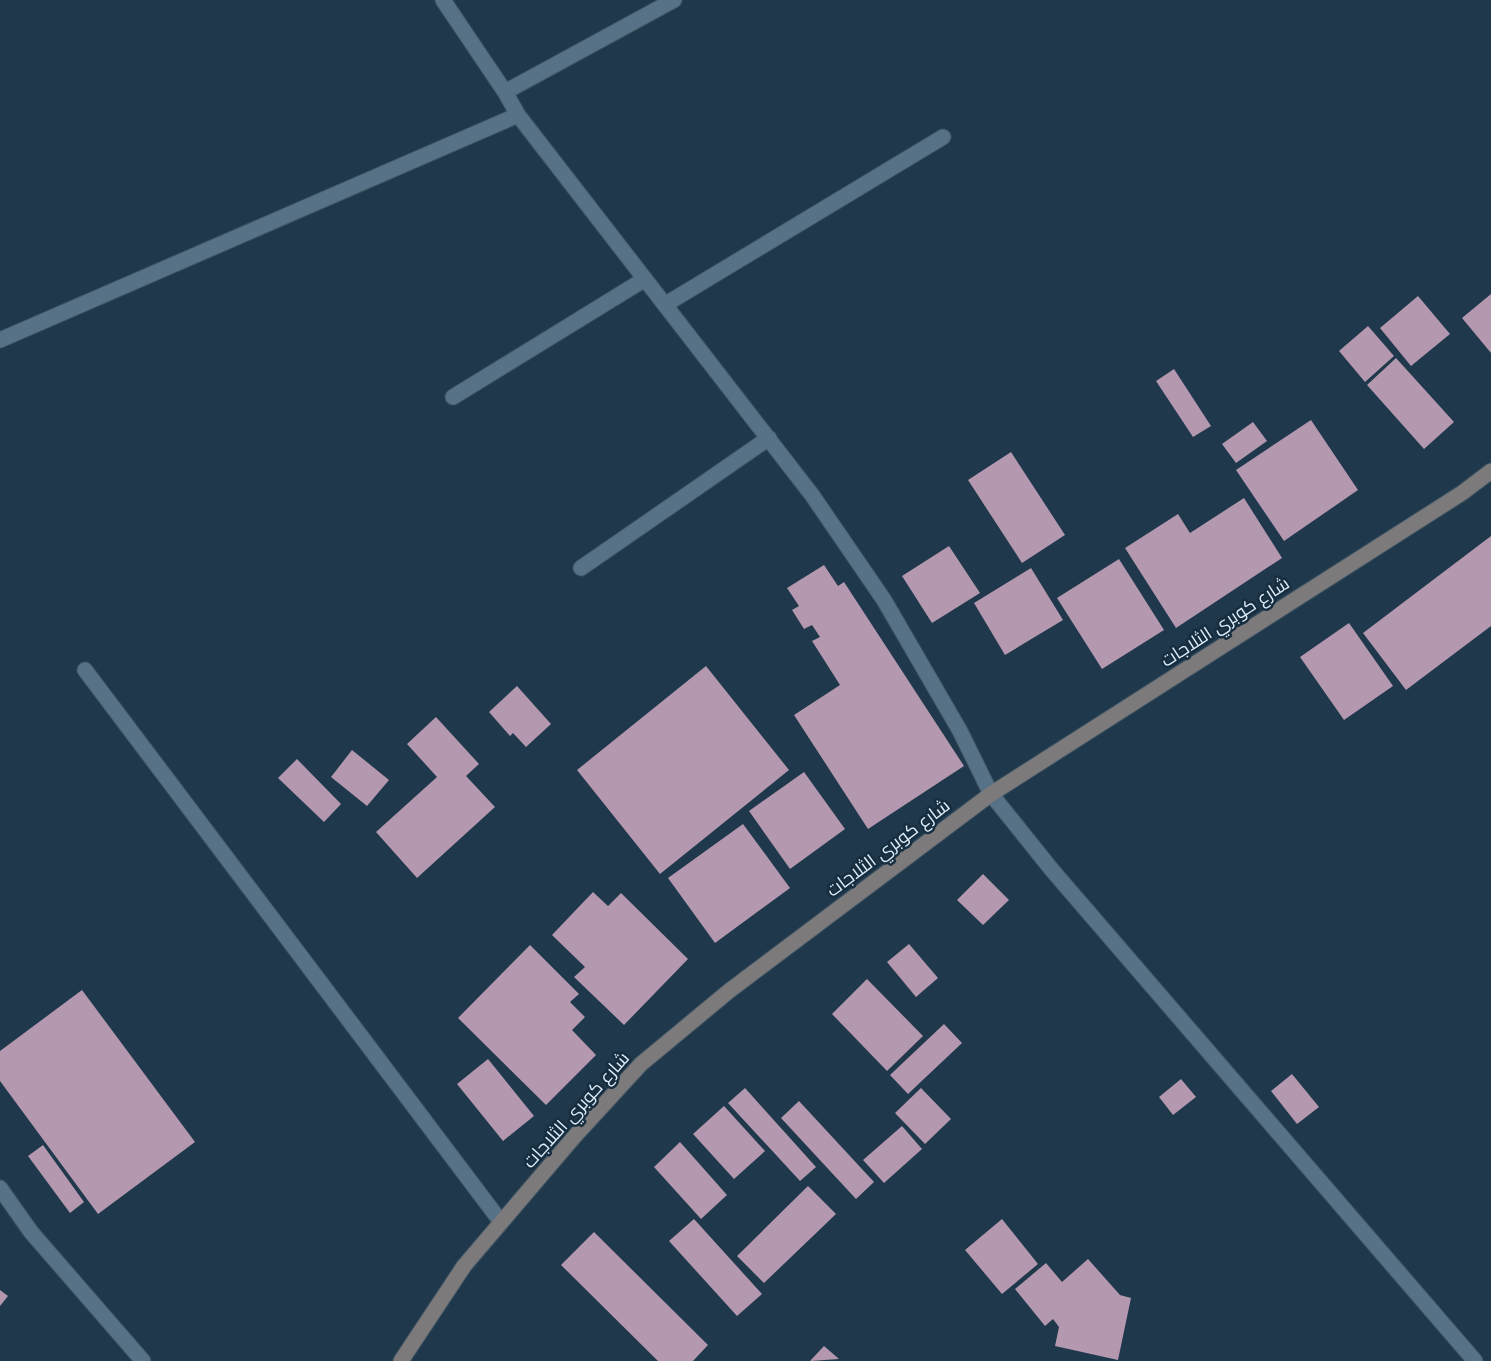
<svg xmlns="http://www.w3.org/2000/svg" width="1491" height="1361" viewBox="0 0 1491 1361" font-family="'Nunito Sans',Cairo,sans-serif">
	<style>
		.building { fill: #b398af }
		.lines { fill: none; stroke-linecap: round; stroke-linejoin: round }
		.minor-casing { stroke: #3f5564; stroke-width: 17 }
		.tertiary-casing { stroke: #3f5564; stroke-width: 17 }
		.secondary-casing { stroke: #3f5564; stroke-width: 17 }
		.minor { stroke: #577287; stroke-width: 15 }
		.tertiary { stroke: #577287; stroke-width: 15 }
		.secondary { stroke: #7d7a7c; stroke-width: 15 }
		.labels { text-anchor: middle; stroke-width: 5; stroke-linejoin: round; paint-order: stroke }
		.street-label { font-size: 18px; fill: #deedf9; stroke: #162e40 }
	</style>
	<rect width="100%" height="100%" fill="#20384b"/>
	<path class="building" d="M1491,294V353L1462,318Z
		M1418,296L1450,334L1411,366L1380,328Z
		M1368,326L1394,356L1365,382L1339,351Z
		M1396,358L1454,422L1424,449L1367,385Z
		M1174,369L1211,426L1193,437L1156,381Z
		M1311,420L1358,490L1284,541L1236,470Z
		M1253,422L1267,441L1236,463L1222,444Z
		M1011,452L1065,535L1022,563L968,480Z
		M1244,498L1282,558L1176,628L1125,548L1178,514L1190,533Z
		M1491,536V626L1406,690L1363,633Z
		M949,546L980,593L932,623L902,576Z
		M1119,559L1164,630L1102,669L1057,598Z
		M824,565L838,586L844,582L964,766L868,829L794,715L840,685L812,641L820,637L812,625L804,629L792,610L799,606L787,588Z
		M1031,568L1063,620L1005,655L974,603Z
		M1349,623L1393,686L1344,720L1300,657Z
		M706,666L789,770L660,874L577,770Z
		M517,686L551,724L526,747L513,733L510,736L489,712Z
		M436,717L479,764L466,776L495,807L417,878L376,832L437,777L407,744Z
		M352,750L389,780L367,806L331,777Z
		M297,759L341,804L324,822L278,778Z
		M804,772L845,829L790,869L749,811Z
		M743,824L790,888L715,943L668,878Z
		M983,874L1009,900L983,925L957,900Z
		M593,892L608,906L621,893L688,959L624,1025L574,977L585,967L552,935Z
		M909,944L938,978L916,997L887,962Z
		M530,945L579,994L570,1002L585,1017L572,1030L596,1055L546,1105L458,1018Z
		M867,979L923,1036L887,1071L832,1014Z
		M82,990L195,1142L98,1214L0,1081V1051Z
		M944,1024L962,1043L908,1094L890,1075Z
		M488,1059L534,1116L503,1141L457,1084Z
		M1292,1074L1319,1107L1297,1124L1271,1091Z
		M1181,1079L1196,1097L1173,1115L1159,1097Z
		M745,1088L816,1167L800,1181L728,1103Z
		M921,1088L951,1119L925,1144L895,1113Z
		M799,1101L874,1182L856,1199L781,1118Z
		M724,1106L765,1151L734,1179L693,1134Z
		M902,1126L922,1149L884,1183L863,1160Z
		M680,1142L727,1195L701,1219L654,1167Z
		M43,1145L84,1202L70,1213L28,1156Z
		M808,1186L836,1214L764,1283L737,1256Z
		M694,1219L762,1294L737,1316L669,1241Z
		M1002,1219L1038,1264L1002,1294L965,1250Z
		M594,1232L708,1345L693,1361H658L561,1265Z
		M1088,1259L1120,1295L1131,1298L1118,1360L1055,1346L1059,1327L1053,1319L1045,1326L1015,1289L1046,1263L1062,1282Z
		M0,1290L8,1296L0,1306Z
		M824,1346L839,1359L810,1361Z"/>
	<g class="lines">
		<g class="minor-casing">
			<path id="minor" d="M443,0L505,92L518,115L812,495L884,600L960,731L991,794
				M505,92L674,0
				M666,304L943,137
				M0,340L518,115
				M453,397L645,279
				M581,568L769,438
				M85,670L501,1222
				M0,1188L31,1232L143,1361"/>
		</g>
		<g class="tertiary-casing">
			<path id="tertiary" d="M991,794L1052,870L1475,1361"/>
		</g>
		<g class="secondary-casing">
			<path id="secondary" d="M401,1361L464,1266L574,1137L641,1064L729,991L991,794L1462,493L1491,471"/>
		</g>
		<use href="#minor" class="minor"/>
		<use href="#tertiary" class="tertiary"/>
		<use href="#secondary" class="secondary"/>
	</g>
	<g class="labels">
		<g class="street-label">
			<text transform="translate(1225 622) rotate(-33)" y="6">شارع كوبري الثلاجات</text>
			<text transform="translate(888 848) rotate(-37)" y="6">شارع كوبري الثلاجات</text>
			<text transform="translate(576 1110) rotate(-48)" y="6">شارع كوبري الثلاجات</text>
		</g>
	</g>
</svg>
